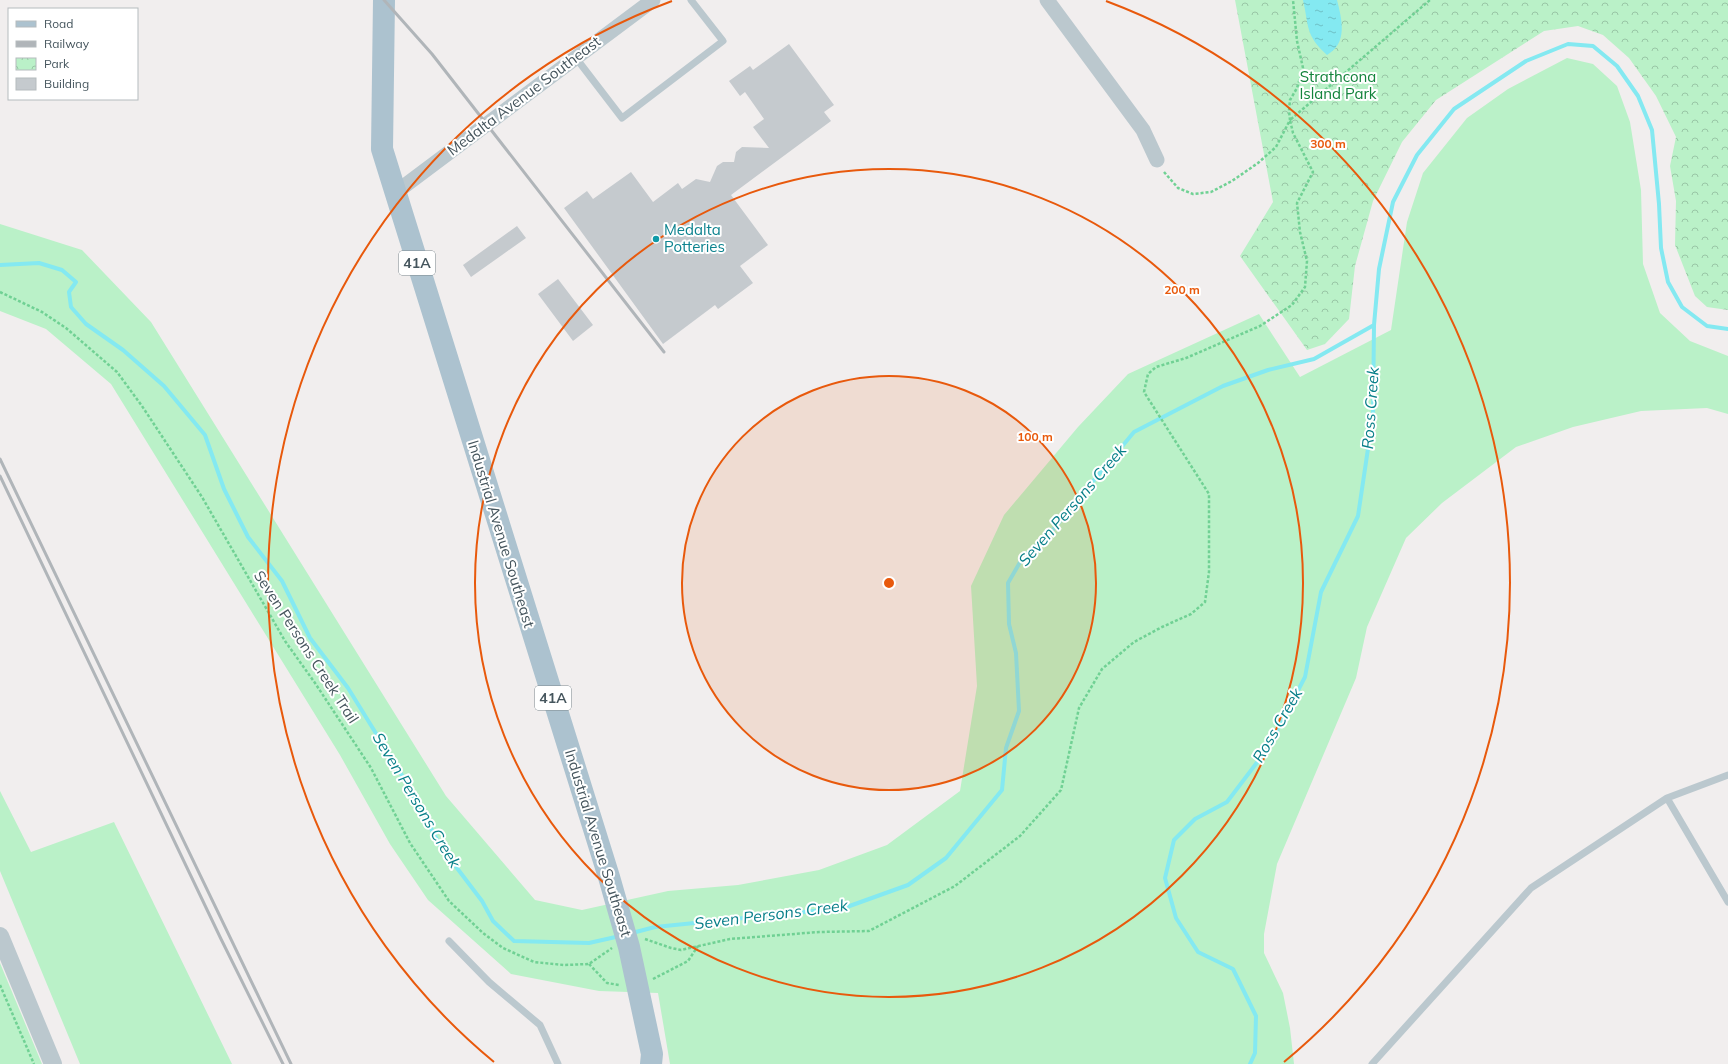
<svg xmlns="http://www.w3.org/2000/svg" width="1728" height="1064" viewBox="0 0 1728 1064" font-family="Mulish,sans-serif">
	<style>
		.green { fill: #baf1c8 }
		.park { fill: url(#park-crowns) }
		.water { fill: url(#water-ripples) }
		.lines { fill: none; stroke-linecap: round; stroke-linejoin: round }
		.stream { stroke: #84e9f1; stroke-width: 4 }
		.building { fill: #c5cace }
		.path { stroke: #70d194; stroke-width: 2.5; stroke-dasharray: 3 2; stroke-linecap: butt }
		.service { stroke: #bbc8ce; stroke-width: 7 }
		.minor { stroke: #bbc8ce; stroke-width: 15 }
		.tertiary { stroke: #bbc8ce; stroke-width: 18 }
		.primary { stroke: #acc2cf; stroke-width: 22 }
		.rail { stroke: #b0b5b9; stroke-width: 3 }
		.ring { fill: none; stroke: #e8590c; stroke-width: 2 }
		.culture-dot { fill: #0f9aa8; stroke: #fff; stroke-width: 1.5 }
		.labels { text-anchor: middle; stroke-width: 4; stroke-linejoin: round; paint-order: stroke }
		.shield { fill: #fff; stroke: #7d888e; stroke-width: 1 }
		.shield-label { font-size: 14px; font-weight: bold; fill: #45555d }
		.park-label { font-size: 15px; fill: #12833b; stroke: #fff }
		.street-label { font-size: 15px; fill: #45555d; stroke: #fff }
		.culture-label { font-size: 15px; fill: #0d838f; stroke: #fff; text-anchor: start }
		.water-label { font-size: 16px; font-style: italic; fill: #077f89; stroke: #fff }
		.centre { fill: #e8590c; stroke: #fff; stroke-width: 2 }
		.ring-label { font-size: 12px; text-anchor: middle; font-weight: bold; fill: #e8590c; stroke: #fff; stroke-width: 4; stroke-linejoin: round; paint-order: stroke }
	</style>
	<defs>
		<pattern id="park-crowns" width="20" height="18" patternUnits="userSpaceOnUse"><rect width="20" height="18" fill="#baf1c8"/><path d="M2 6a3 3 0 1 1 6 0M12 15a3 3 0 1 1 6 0" fill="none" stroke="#99c6a6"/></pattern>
		<pattern id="water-ripples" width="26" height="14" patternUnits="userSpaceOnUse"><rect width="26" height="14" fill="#84e9f1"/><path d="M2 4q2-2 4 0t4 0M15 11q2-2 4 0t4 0" fill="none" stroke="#6ec0c6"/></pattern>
	</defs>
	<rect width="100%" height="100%" fill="#f1eeee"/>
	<path class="green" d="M1567,58L1593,64L1617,86L1630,122L1641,190L1643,264L1660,313L1690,341L1728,356V414L1707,408L1641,411L1573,427L1516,447L1442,503L1406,538L1367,627L1356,678L1277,864L1264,934V953L1283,993L1290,1028L1294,1064H670L658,993L599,991L511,974L428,900L390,844L340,755L111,384L46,329L0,311V224L82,250L151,322L446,796L535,900L582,910L668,891L738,885L819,870L887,845L960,791L977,686L971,586L1004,515L1078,427L1128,374L1259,314L1300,377L1391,330L1407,222L1423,173L1467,118L1508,89Z
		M0,791L31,852L114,822L232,1064H80L0,871Z
		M0,963L42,1064H0Z"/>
	<path class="park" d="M1235,0H1728V310L1707,307L1695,296L1675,245L1676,201L1670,166L1676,137L1656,96L1629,58L1603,35L1578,26L1544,31L1436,100L1402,142L1373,201L1355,266L1349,319L1325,344L1307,350L1240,256L1273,202Z"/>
	<path class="water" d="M1303,0H1337C1342,20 1348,43 1327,55C1305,35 1309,26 1303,0Z"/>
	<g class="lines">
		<path class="stream" d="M0,265L39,263L62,270L76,282L69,292L71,307L86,324L123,350L164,386L205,435L224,489L248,537L282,581L310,638L348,688L406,782L441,847L482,901L493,921L514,941L589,943L620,936
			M632,933L655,927L844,908L908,885L946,858L1002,790L1006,748L1019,711L1016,653L1009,624L1008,583L1023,557L1051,532L1134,432L1223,386L1268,370L1314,359L1374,325
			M1250,1064L1255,1053L1256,1016L1233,969L1198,952L1176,918L1165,878L1174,840L1195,819L1227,802L1268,748L1305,677L1321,592L1358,516L1373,415L1374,325L1379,269L1393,202L1417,155L1454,109L1526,61L1568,44L1593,46L1617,66L1638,96L1652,130L1659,204L1661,248L1668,282L1682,307L1707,326L1728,329"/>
	</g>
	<path class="building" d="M789,44L834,105L824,112L831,121L731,195L768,245L740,266L753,283L718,309L715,305L663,344L564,208L587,191L593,199L631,172L653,202L678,183L682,189L696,179L710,182L717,166L723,162H734L736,152L742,147L769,148L753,127L764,119L745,92L740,96L729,81L750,66L753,70Z
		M517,226L526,238L471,277L463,265Z
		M558,279L593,325L573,341L538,294Z"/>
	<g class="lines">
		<path class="path" d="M1164,172L1178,188L1193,194L1211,192L1232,181L1258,163L1276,147L1290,120L1289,111L1290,100L1297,88L1303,68L1297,41L1293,0
			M0,292L42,312L66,328L117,372L142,406L202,497L285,641L315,683L371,768L410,843L449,901L483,933L503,948L534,962L564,965L589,964L612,948
			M645,939L671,948L681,950L730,939L819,932L869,931L955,886L1020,836L1061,790L1079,708L1102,669L1134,642L1162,627L1191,614L1205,602L1209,572V494L1144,392L1148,374L1156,367L1186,358L1260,326L1292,305L1305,287L1307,261L1300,232L1297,203L1313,172L1293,133L1290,120L1430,0
			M589,964L607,983L619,985
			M653,979L688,961L698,946
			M0,985L34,1064"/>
		<path class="service" d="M576,58L622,118L723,41L691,0
			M1667,798L1728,902
			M449,941L489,982L540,1025L558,1064
			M1372,1064L1531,888L1667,798L1728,775"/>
		<path class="minor" d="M1047,0L1143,130L1157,160
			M395,193L653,0"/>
		<path class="tertiary" d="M0,936L53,1064"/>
		<path class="primary" d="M384,0L382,149L609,877L629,947L652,1054L651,1064"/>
		<path class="rail" d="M384,0L432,54L664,352
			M0,459L291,1064
			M0,476L221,939L283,1064"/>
	</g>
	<circle cx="889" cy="583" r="207" fill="#e8590c" fill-opacity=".12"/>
	<g class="ring">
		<circle cx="889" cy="583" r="207"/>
		<circle cx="889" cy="583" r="414"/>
		<path d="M494 1062A621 621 0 0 1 672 1M1106 1A621 621 0 0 1 1284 1062"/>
	</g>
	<circle class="culture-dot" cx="656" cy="239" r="4"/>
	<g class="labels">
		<g class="shield">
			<rect x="399" y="251" width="36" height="24" rx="3"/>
			<rect x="535" y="686" width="36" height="24" rx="3"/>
		</g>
		<g class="shield-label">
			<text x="417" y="268">41A</text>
			<text x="553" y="703">41A</text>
		</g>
		<g class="park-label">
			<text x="1338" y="82">Strathcona<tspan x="1338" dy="17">Island Park</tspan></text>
		</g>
		<g class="street-label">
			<text transform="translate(524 96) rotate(-37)" y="5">Medalta Avenue Southeast</text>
			<text transform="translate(501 534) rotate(73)" y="5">Industrial Avenue Southeast</text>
			<text transform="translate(306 647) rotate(57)" y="5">Seven Persons Creek Trail</text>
			<text transform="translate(598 843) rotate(73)" y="5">Industrial Avenue Southeast</text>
		</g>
		<g class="culture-label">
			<text x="664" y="235">Medalta<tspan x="664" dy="17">Potteries</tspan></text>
		</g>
		<g class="water-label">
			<text transform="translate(1370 408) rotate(-86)" y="6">Ross Creek</text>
			<text transform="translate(1072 505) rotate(-49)" y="6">Seven Persons Creek</text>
			<text transform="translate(1277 725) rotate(-60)" y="6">Ross Creek</text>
			<text transform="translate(417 800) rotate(59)" y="6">Seven Persons Creek</text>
			<text transform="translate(771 914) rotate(-7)" y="6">Seven Persons Creek</text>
		</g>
	</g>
	<circle cx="889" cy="583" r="6" class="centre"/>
	<g class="ring-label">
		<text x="1328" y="148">300 m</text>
		<text x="1182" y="294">200 m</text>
		<text x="1035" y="441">100 m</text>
	</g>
	<rect x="8" y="8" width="130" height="92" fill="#ffffff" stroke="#b5bbbe"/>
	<rect x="16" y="21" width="20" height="6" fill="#acc2cf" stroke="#b5bbbe"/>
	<text x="44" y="28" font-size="12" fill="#45555d">Road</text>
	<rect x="16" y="41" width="20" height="6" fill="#b0b5b9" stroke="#b5bbbe"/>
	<text x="44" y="48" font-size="12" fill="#45555d">Railway</text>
	<rect x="16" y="58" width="20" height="12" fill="url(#park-crowns)" stroke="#b5bbbe"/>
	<text x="44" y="68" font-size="12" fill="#45555d">Park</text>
	<rect x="16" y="78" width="20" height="12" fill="#c5cace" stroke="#b5bbbe"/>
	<text x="44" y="88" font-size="12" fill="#45555d">Building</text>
</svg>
